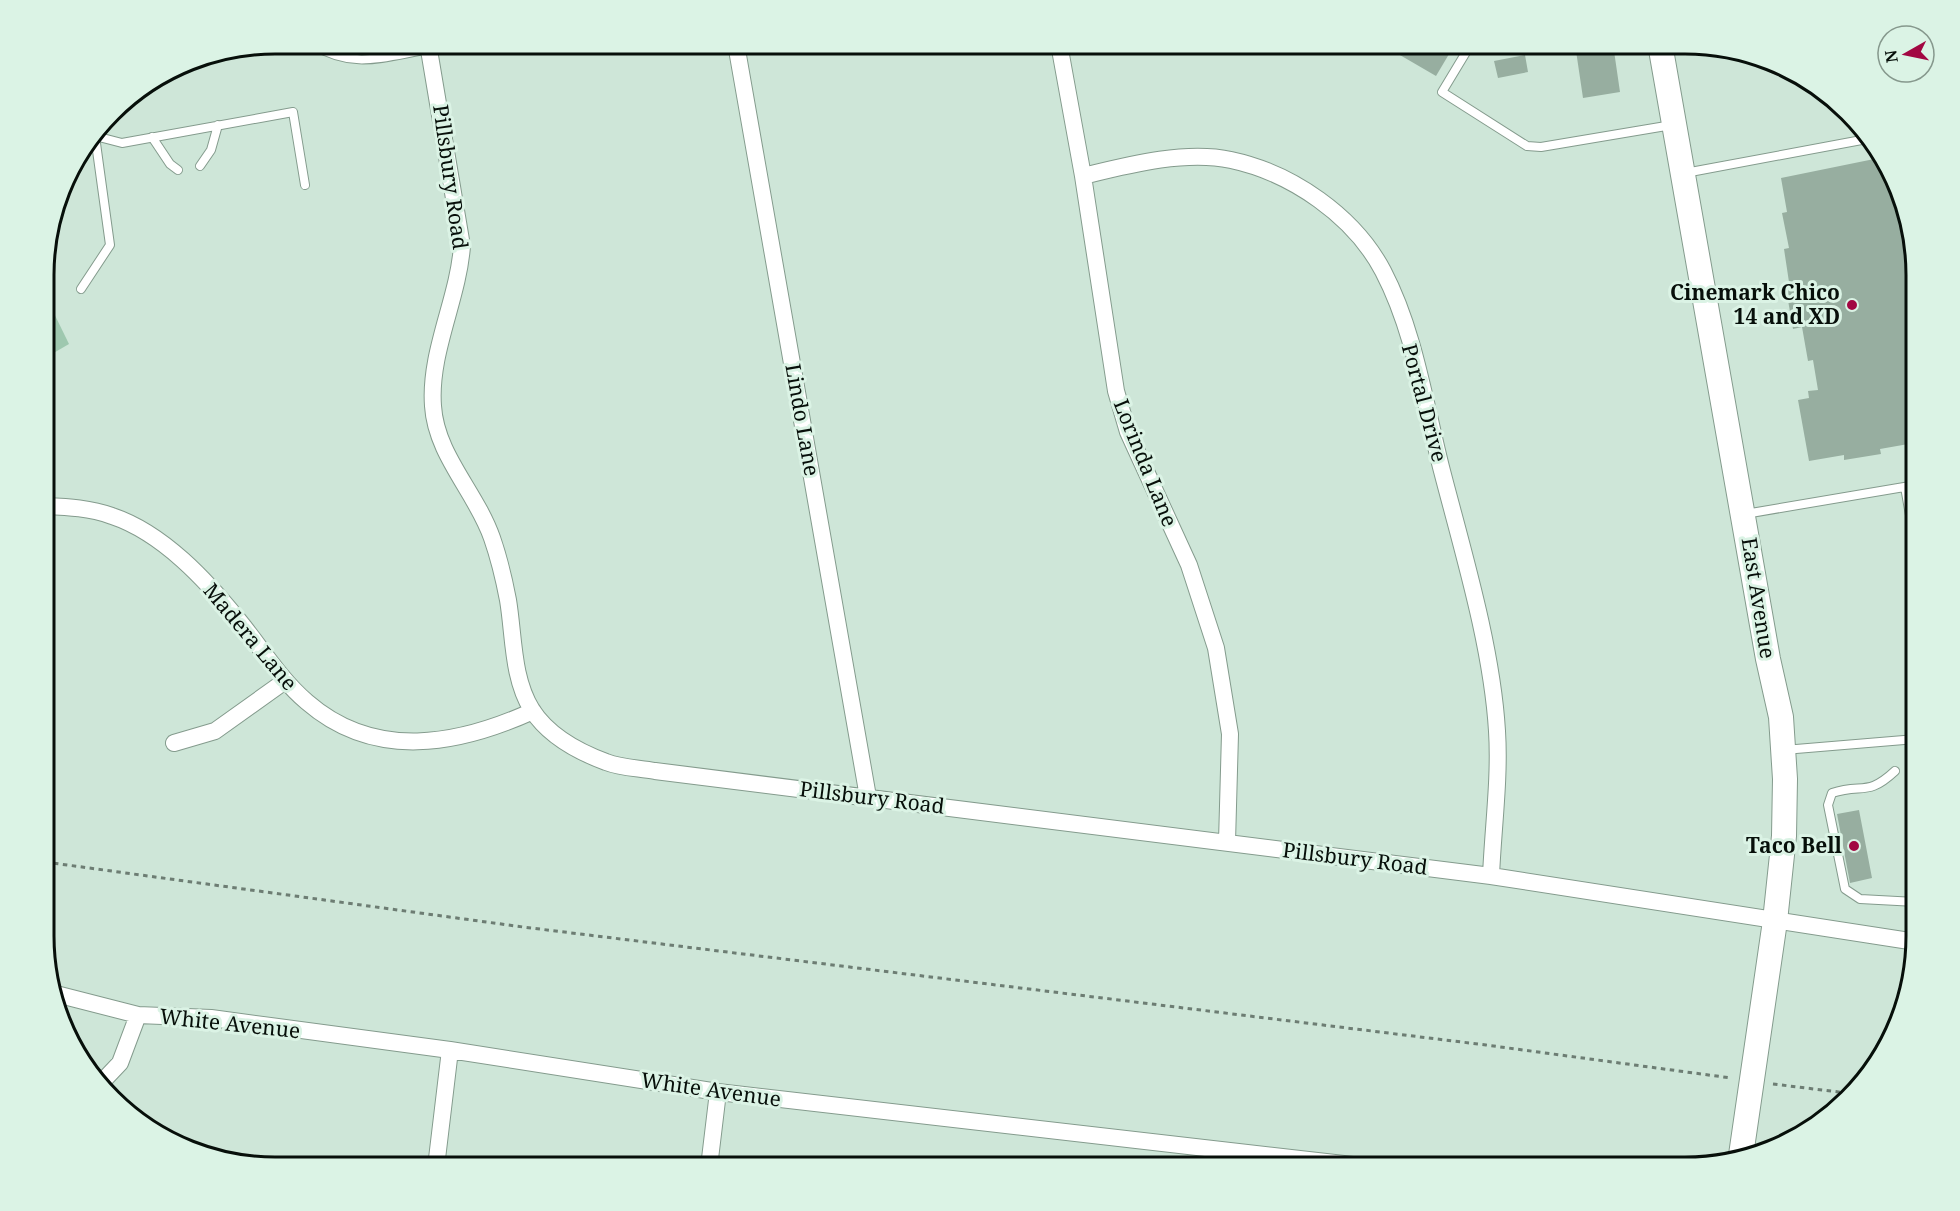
<svg xmlns="http://www.w3.org/2000/svg" width="1960" height="1211" viewBox="0 0 1960 1211" font-family="'Noto Serif',serif">
	<style>
		.green { fill: #9ec8af }
		.building { fill: #97aea0 }
		.lines { fill: none; stroke-linecap: round; stroke-linejoin: round }
		.lane-casing { stroke: #849b8d; stroke-width: 10 }
		.street-casing { stroke: #849b8d; stroke-width: 18 }
		.secondary-casing { stroke: #849b8d; stroke-width: 26 }
		.path { stroke: #6d7d73; stroke-width: 3; stroke-dasharray: 4.5 4.5; stroke-linecap: butt }
		.lane { stroke: #fff; stroke-width: 8 }
		.street { stroke: #fff; stroke-width: 16 }
		.secondary { stroke: #fff; stroke-width: 24 }
		.poi-dot { fill: #a20742; stroke: #dbf3e5; stroke-width: 2 }
		.labels { text-anchor: middle; stroke-width: 6; stroke-linejoin: round; paint-order: stroke }
		.street-label { font-size: 21px; fill: #070f0a; stroke: #dbf3e5 }
		.poi-label { font-size: 21px; font-weight: bold; fill: #070f0a; stroke: #dbf3e5; text-anchor: end }
		.rim { fill: none; stroke: #070f0a; stroke-width: 3 }
	</style>
	<rect width="100%" height="100%" fill="#cee6d8"/>
	<path class="green" d="M45,295L69,344L45,358Z"/>
	<path class="building" d="M1381,44H1455L1436,76Z
		M1575,44H1613L1620,92L1583,98Z
		M1525,55L1528,72L1498,78L1494,61Z
		M1884,157L1899,204L1907,252L1913,251L1916,260V437H1913L1914,443L1880,449L1881,454L1844,460V455L1809,461L1798,400L1809,398L1808,391L1818,390L1813,360L1808,361L1802,327L1793,329L1785,283L1789,282L1784,249L1789,248L1782,213L1787,212L1781,178Z
		M1859,810L1872,878L1850,883L1837,814Z"/>
	<g class="lines">
		<g class="lane-casing">
			<path id="lane" d="M311,44C355,70 382,57 430,49
				M1471,44L1442,92L1527,146L1541,147L1672,125
				M95,136L122,143L293,112L305,185
				M152,137L170,164L178,170
				M200,166L211,150L218,125
				M1685,173L1867,139
				M81,289L110,245L95,136
				M1905,487L1916,549
				M1745,514L1916,485
				M1784,750L1916,739
				M1895,771C1867,797 1863,783 1832,793L1828,805L1845,889L1860,899L1916,902"/>
		</g>
		<g class="street-casing">
			<path id="street" d="M428,44L462,246C458,300 429,352 433,406C436,455 476,492 492,538C499,558 504,579 508,600C514,636 512,678 532,710C548,735 579,752 606,762C621,768 639,768 655,771L1491,876L1916,942
				M736,44L868,797
				M1059,44L1083,176L1116,391L1128,432L1189,565L1216,648L1230,734L1227,842
				M1083,176C1128,165 1185,150 1231,160C1292,173 1354,216 1383,271C1415,332 1425,405 1442,471C1463,552 1492,647 1497,731C1500,778 1493,828 1491,876
				M45,506C69,507 90,508 112,516C163,533 207,581 240,622C262,649 280,679 307,702C375,761 458,745 533,711
				M174,743L215,731L285,681
				M56,994L138,1015L211,1018L450,1050L718,1092L1370,1167
				M101,1083L120,1063L138,1015
				M436,1167L450,1050
				M709,1167L718,1092"/>
		</g>
		<g class="secondary-casing">
			<path id="secondary" d="M1660,44L1768,659L1781,717L1785,779L1784,836L1775,921L1741,1155"/>
		</g>
		<path class="path" d="M45,862L523,927L1486,1045L1731,1078
			M1773,1084L1847,1093"/>
		<use href="#lane" class="lane"/>
		<use href="#street" class="street"/>
		<use href="#secondary" class="secondary"/>
	</g>
	<g class="poi-dot">
		<circle cx="1852" cy="305" r="6"/>
		<circle cx="1854" cy="846" r="6"/>
	</g>
	<g class="labels">
		<g class="street-label">
			<text transform="translate(450 177) rotate(82)" y="7">Pillsbury Road</text>
			<text transform="translate(1424 403) rotate(75)" y="7">Portal Drive</text>
			<text transform="translate(802 420) rotate(80)" y="7">Lindo Lane</text>
			<text transform="translate(1145 463) rotate(68)" y="7">Lorinda Lane</text>
			<text transform="translate(1758 598) rotate(81)" y="7">East Avenue</text>
			<text transform="translate(250 637) rotate(50)" y="7">Madera Lane</text>
			<text transform="translate(872 798) rotate(7)" y="7">Pillsbury Road</text>
			<text transform="translate(1355 859) rotate(7)" y="7">Pillsbury Road</text>
			<text transform="translate(230 1024) rotate(6)" y="7">White Avenue</text>
			<text transform="translate(711 1090) rotate(8)" y="7">White Avenue</text>
		</g>
		<g class="poi-label">
			<text x="1840" y="300">Cinemark Chico<tspan x="1840" dy="24">14 and XD</tspan></text>
			<text x="1842" y="853">Taco Bell</text>
		</g>
	</g>
	<path d="M0 0H1960V1211H0ZM275 54H1685A221 221 0 0 1 1906 275V936A221 221 0 0 1 1685 1157H275A221 221 0 0 1 54 936V275A221 221 0 0 1 275 54Z" fill="#dbf3e5" fill-rule="evenodd"/>
	<path class="rim" d="M275 54H1685A221 221 0 0 1 1906 275V936A221 221 0 0 1 1685 1157H275A221 221 0 0 1 54 936V275A221 221 0 0 1 275 54Z"/>
	<g transform="translate(1906 54) rotate(261)"><circle r="28" fill="#dbf3e5" stroke="#86988d" stroke-width="1.5"/>
	<path d="M0-4.5L10 22L0 15L-10 22Z" fill="#a20742"/>
	<text y="-9" font-size="16" font-weight="bold" text-anchor="middle" fill="#070f0a">N</text>
	</g>
</svg>
